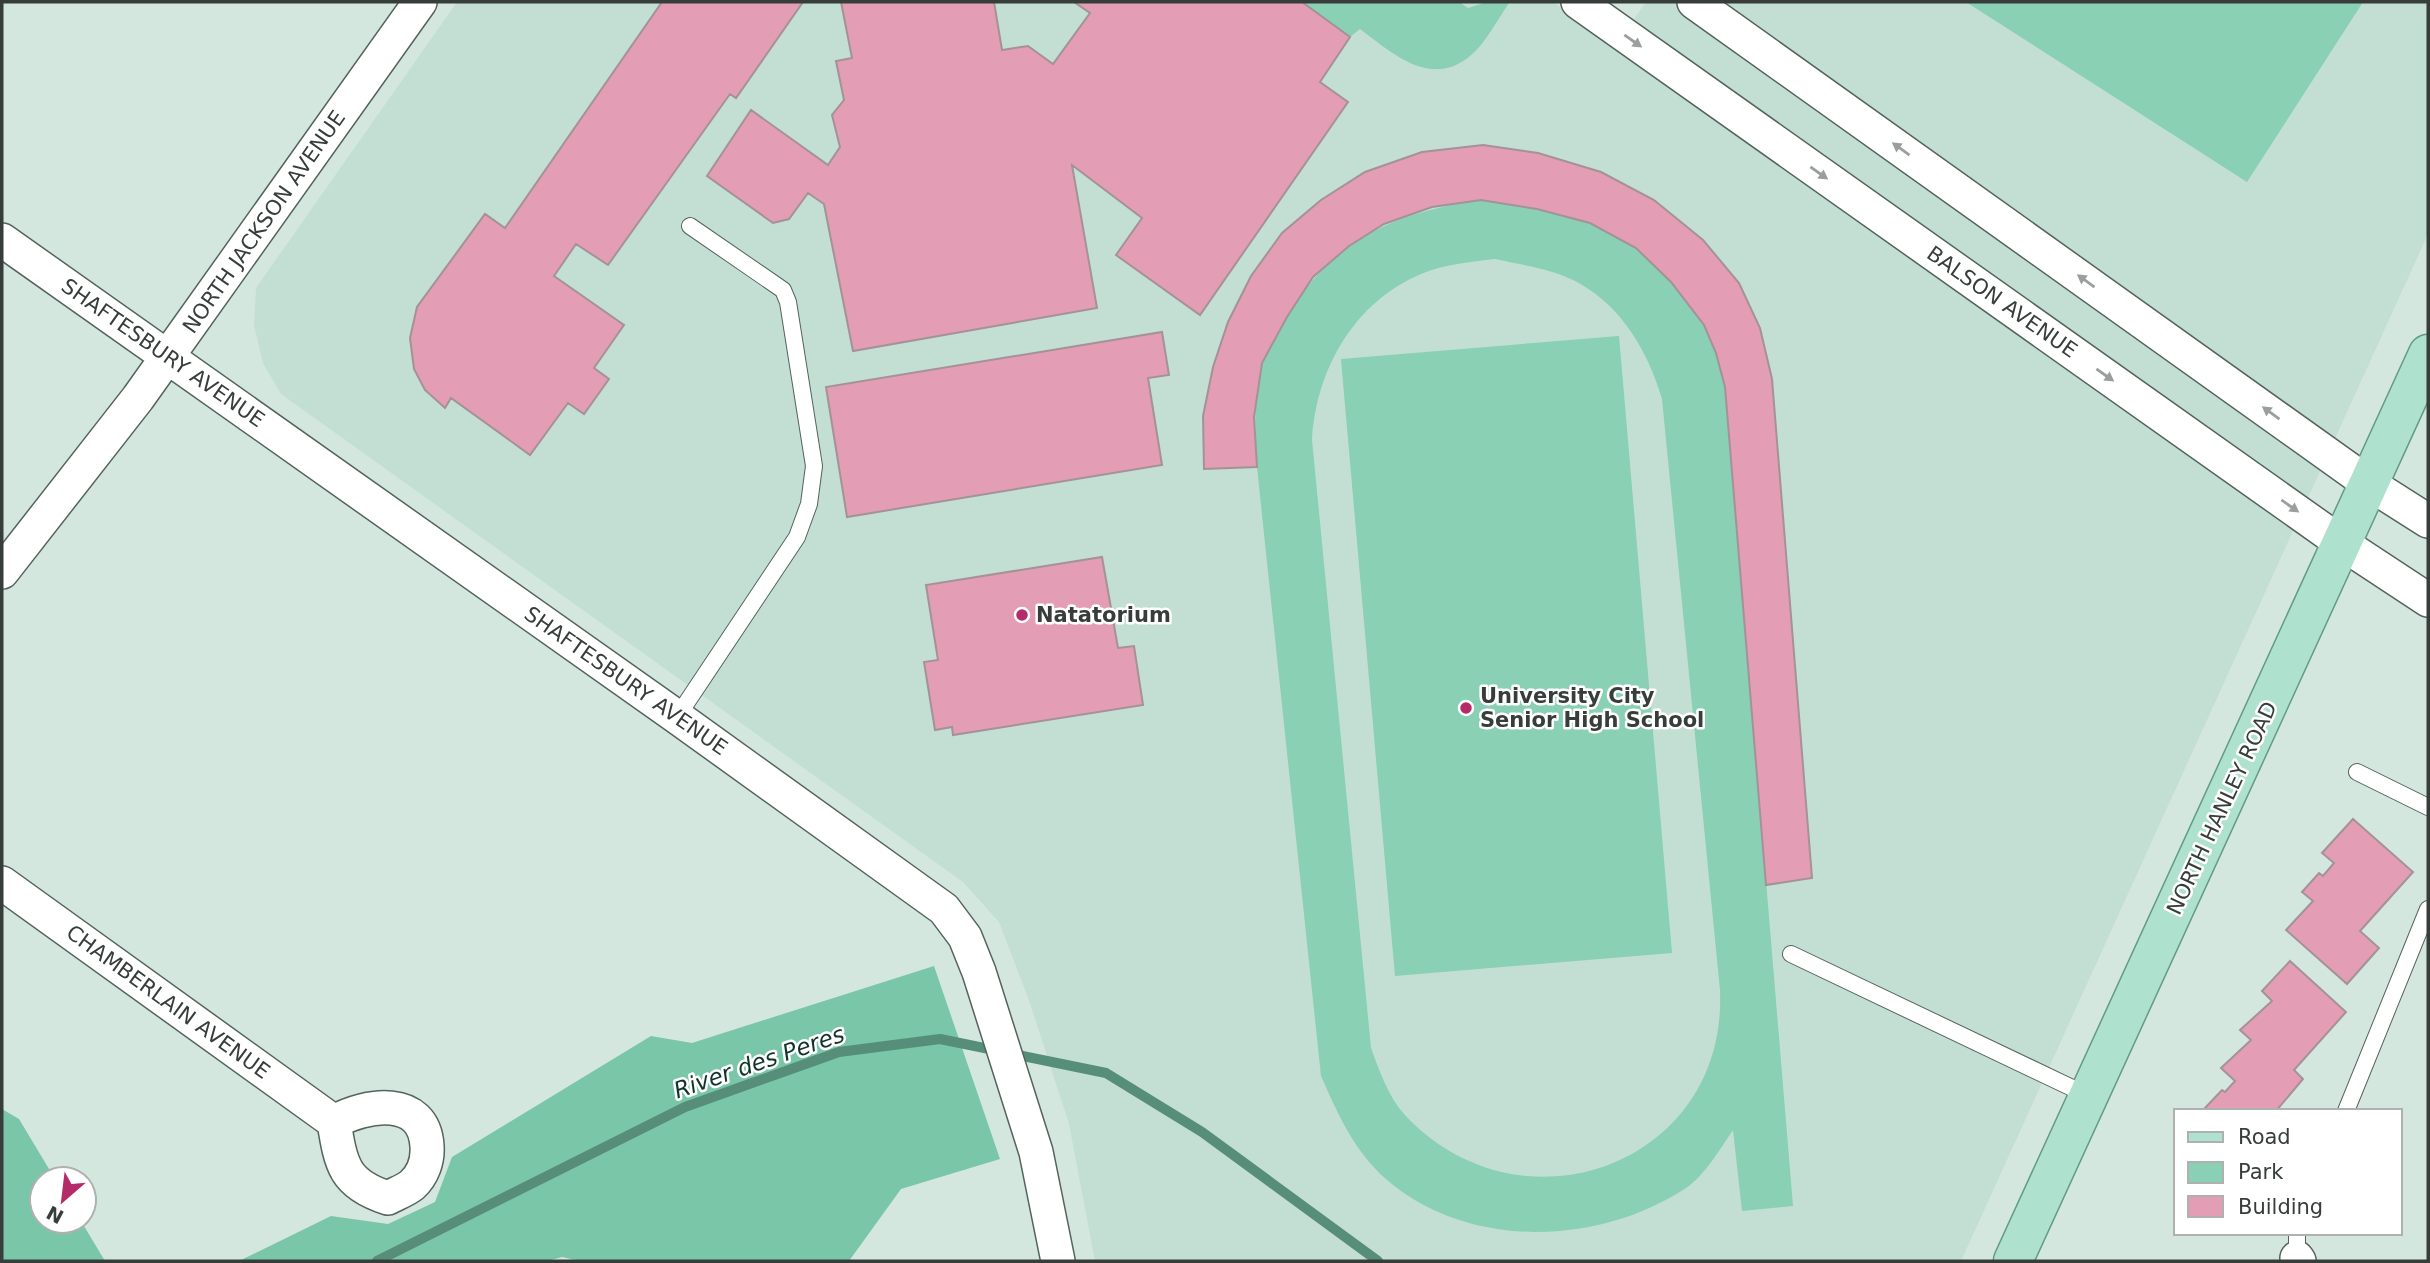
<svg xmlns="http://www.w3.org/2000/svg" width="2430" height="1263" viewBox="0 0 2430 1263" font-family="'DejaVu Sans',sans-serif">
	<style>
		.built { fill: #c3ded2 }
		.green { fill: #89d0b5; fill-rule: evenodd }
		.forest { fill: #79c6a9 }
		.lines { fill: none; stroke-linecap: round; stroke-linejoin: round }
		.stream { stroke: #568e79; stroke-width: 10 }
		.building { fill: #e39db5; stroke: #a49298; stroke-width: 2 }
		.lane-casing { stroke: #53645d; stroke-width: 18 }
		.street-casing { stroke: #53645d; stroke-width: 36 }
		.primary-casing { stroke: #619b85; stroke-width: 41 }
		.lane { stroke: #fff; stroke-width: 16 }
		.street { stroke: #fff; stroke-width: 33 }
		.primary { stroke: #aee1ce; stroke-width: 38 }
		.oneway { fill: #9a9e9c }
		.poi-dot { fill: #b42b6a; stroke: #fff; stroke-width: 2.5 }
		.labels { text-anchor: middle; stroke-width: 5; stroke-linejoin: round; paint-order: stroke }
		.street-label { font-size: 21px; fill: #363d3a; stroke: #fff }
		.poi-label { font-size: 21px; font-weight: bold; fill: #363d3a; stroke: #fff; text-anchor: start }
		.water-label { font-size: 23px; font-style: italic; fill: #103428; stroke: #fff }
	</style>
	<rect width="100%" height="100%" fill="#d4e7df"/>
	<path class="built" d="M457,2H1553L1615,46L1646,2H2428V234L1961,1261H1095L1069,1124L1029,1000L999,922L963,882L281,394L263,363L254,325L256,288Z"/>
	<path class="green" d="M1302,2H1459L1468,8L1487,2L1509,3C1497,20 1486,43 1470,56C1431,89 1392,53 1360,29L1350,37Z
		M1966,2H2363L2247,182Z
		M1481,200C1517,206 1557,209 1591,223C1637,242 1680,282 1704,326C1715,345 1719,366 1725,387L1793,1206L1742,1211L1733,1130C1720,1149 1705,1175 1686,1188C1598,1246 1467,1250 1386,1179C1354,1151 1338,1114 1321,1076L1257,467C1255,433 1253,399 1262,365C1265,352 1275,339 1281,327C1326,243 1390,213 1481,200ZM1495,259C1522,265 1554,269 1579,283C1623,308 1648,352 1662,399L1720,990C1728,1165 1520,1240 1404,1114C1388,1096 1379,1070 1371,1048L1312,440C1316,370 1354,302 1421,274C1445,264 1470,262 1495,259Z
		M1619,336L1672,953L1395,976L1341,359Z"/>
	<path class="forest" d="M934,966L1000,1159L901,1189L849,1261H580L562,1257L547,1261H239L331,1216L388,1224L435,1202L452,1157L651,1036L692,1043Z
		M2,1109L19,1119L55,1179H42V1221H81L105,1261H2Z"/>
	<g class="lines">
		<path class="stream" d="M377,1261L685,1107L839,1052L940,1039L1106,1073L1202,1132L1378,1261"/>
	</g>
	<path class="building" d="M662,2H803L736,98L730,94L608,265L576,244L554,276L624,325L594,368L609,379L584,414L568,403L530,455L451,398L445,408L425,390L414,369L410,338L417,307L485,214L505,228Z
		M841,2H994L1002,50L1028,46L1053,64L1090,13L1074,2H1302L1350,37L1320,82L1348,102L1200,315L1116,255L1142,218L1072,165L1097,308L853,351L824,204L808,193L789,219L773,223L707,176L751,110L828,165L840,147L832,115L844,100L836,61L852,58Z
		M1483,145L1538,153L1601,172L1654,200L1703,240L1739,283L1760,328L1772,379L1812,878L1766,885L1725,387L1716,353L1704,325L1671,282L1636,248L1590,223L1537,209L1481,200L1432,207L1384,224L1349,246L1313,277L1287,317L1262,363L1254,417L1257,467L1204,469L1203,416L1213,367L1228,322L1251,276L1282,233L1321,200L1365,172L1422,152Z
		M1162,332L1169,375L1148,378L1162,465L847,517L826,387Z
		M1102,557L1118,648L1134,646L1143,705L953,735L952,727L935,730L924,662L938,660L926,585Z
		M2353,819L2413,872L2360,931L2379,948L2347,984L2286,930L2313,901L2302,892L2319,873L2323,876L2334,863L2322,853Z
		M2290,961L2346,1012L2294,1070L2303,1079L2276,1111H2206L2204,1109L2222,1090L2225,1092L2235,1081L2221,1068L2251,1040L2240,1030L2272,1001L2262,991Z"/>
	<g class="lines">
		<g class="lane-casing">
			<path id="lane" d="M677,717L797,537L809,504L814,466L788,302L783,290L690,226
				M2357,772L2428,807
				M1791,954L2089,1096
				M2346,1111L2428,909
				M2297,1258V1233"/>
		</g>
		<g class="street-casing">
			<path id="street" d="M1578,2L2343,544L2428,600
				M1694,2L2368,483L2428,521
				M2,240L677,717L944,909L965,937L979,972L1036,1152L1058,1261
				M2,572L138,398L420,2
				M2,883L334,1122C341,1165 344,1184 388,1198C395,1194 406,1190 412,1185C423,1175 428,1160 427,1146C424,1095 366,1104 334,1122
				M2297,1258L2299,1261"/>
		</g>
		<g class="primary-casing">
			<path id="primary" d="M2013,1261L2428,354"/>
		</g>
		<use href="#lane" class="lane"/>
		<use href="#street" class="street"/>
		<use href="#primary" class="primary"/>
	</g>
	<defs><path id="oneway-solid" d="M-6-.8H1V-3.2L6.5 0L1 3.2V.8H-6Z" transform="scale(1.75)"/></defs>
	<g class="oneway">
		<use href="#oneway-solid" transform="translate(1633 41) rotate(35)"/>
		<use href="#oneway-solid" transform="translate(1901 149) rotate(-144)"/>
		<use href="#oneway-solid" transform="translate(1819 173) rotate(35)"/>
		<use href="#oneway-solid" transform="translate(2086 281) rotate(-144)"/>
		<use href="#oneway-solid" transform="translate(2105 375) rotate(35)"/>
		<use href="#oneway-solid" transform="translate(2271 413) rotate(-144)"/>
		<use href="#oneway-solid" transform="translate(2290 506) rotate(35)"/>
	</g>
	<g class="poi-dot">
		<circle cx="1022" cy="615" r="7"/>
		<circle cx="1466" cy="708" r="7"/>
	</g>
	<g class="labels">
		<g class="street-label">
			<text transform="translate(264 222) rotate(-55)" y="7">NORTH JACKSON AVENUE</text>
			<text transform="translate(2002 302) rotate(35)" y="7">BALSON AVENUE</text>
			<text transform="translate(163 353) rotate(35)" y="7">SHAFTESBURY AVENUE</text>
			<text transform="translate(626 681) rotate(35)" y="7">SHAFTESBURY AVENUE</text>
			<text transform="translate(2222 808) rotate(-65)" y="7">NORTH HANLEY ROAD</text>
			<text transform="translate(168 1002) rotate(36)" y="7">CHAMBERLAIN AVENUE</text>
		</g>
		<g class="poi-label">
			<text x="1036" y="622">Natatorium</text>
			<text x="1480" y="703">University City<tspan x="1480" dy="24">Senior High School</tspan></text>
		</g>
		<g class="water-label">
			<text transform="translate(759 1062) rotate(-19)" y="8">River des Peres</text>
		</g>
	</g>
	<rect width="2430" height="1263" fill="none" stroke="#363d3a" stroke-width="7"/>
	<rect x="2174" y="1109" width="228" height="126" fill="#ffffff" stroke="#afb1b0" stroke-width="2"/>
	<rect x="2188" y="1132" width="35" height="10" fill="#aee1ce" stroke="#afb1b0" stroke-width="2"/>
	<text x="2238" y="1144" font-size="21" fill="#363d3a">Road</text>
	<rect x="2188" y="1162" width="35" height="21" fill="#89d0b5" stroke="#afb1b0" stroke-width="2"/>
	<text x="2238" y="1179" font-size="21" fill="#363d3a">Park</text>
	<rect x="2188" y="1196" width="35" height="21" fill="#e39db5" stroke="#afb1b0" stroke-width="2"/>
	<text x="2238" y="1214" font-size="21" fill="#363d3a">Building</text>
	<g transform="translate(63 1200) rotate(208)"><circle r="33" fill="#ffffff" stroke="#afb1b0" stroke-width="2"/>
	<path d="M0-5L12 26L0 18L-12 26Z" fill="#b42b6a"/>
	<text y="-10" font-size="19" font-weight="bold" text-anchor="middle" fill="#363d3a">N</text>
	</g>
</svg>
